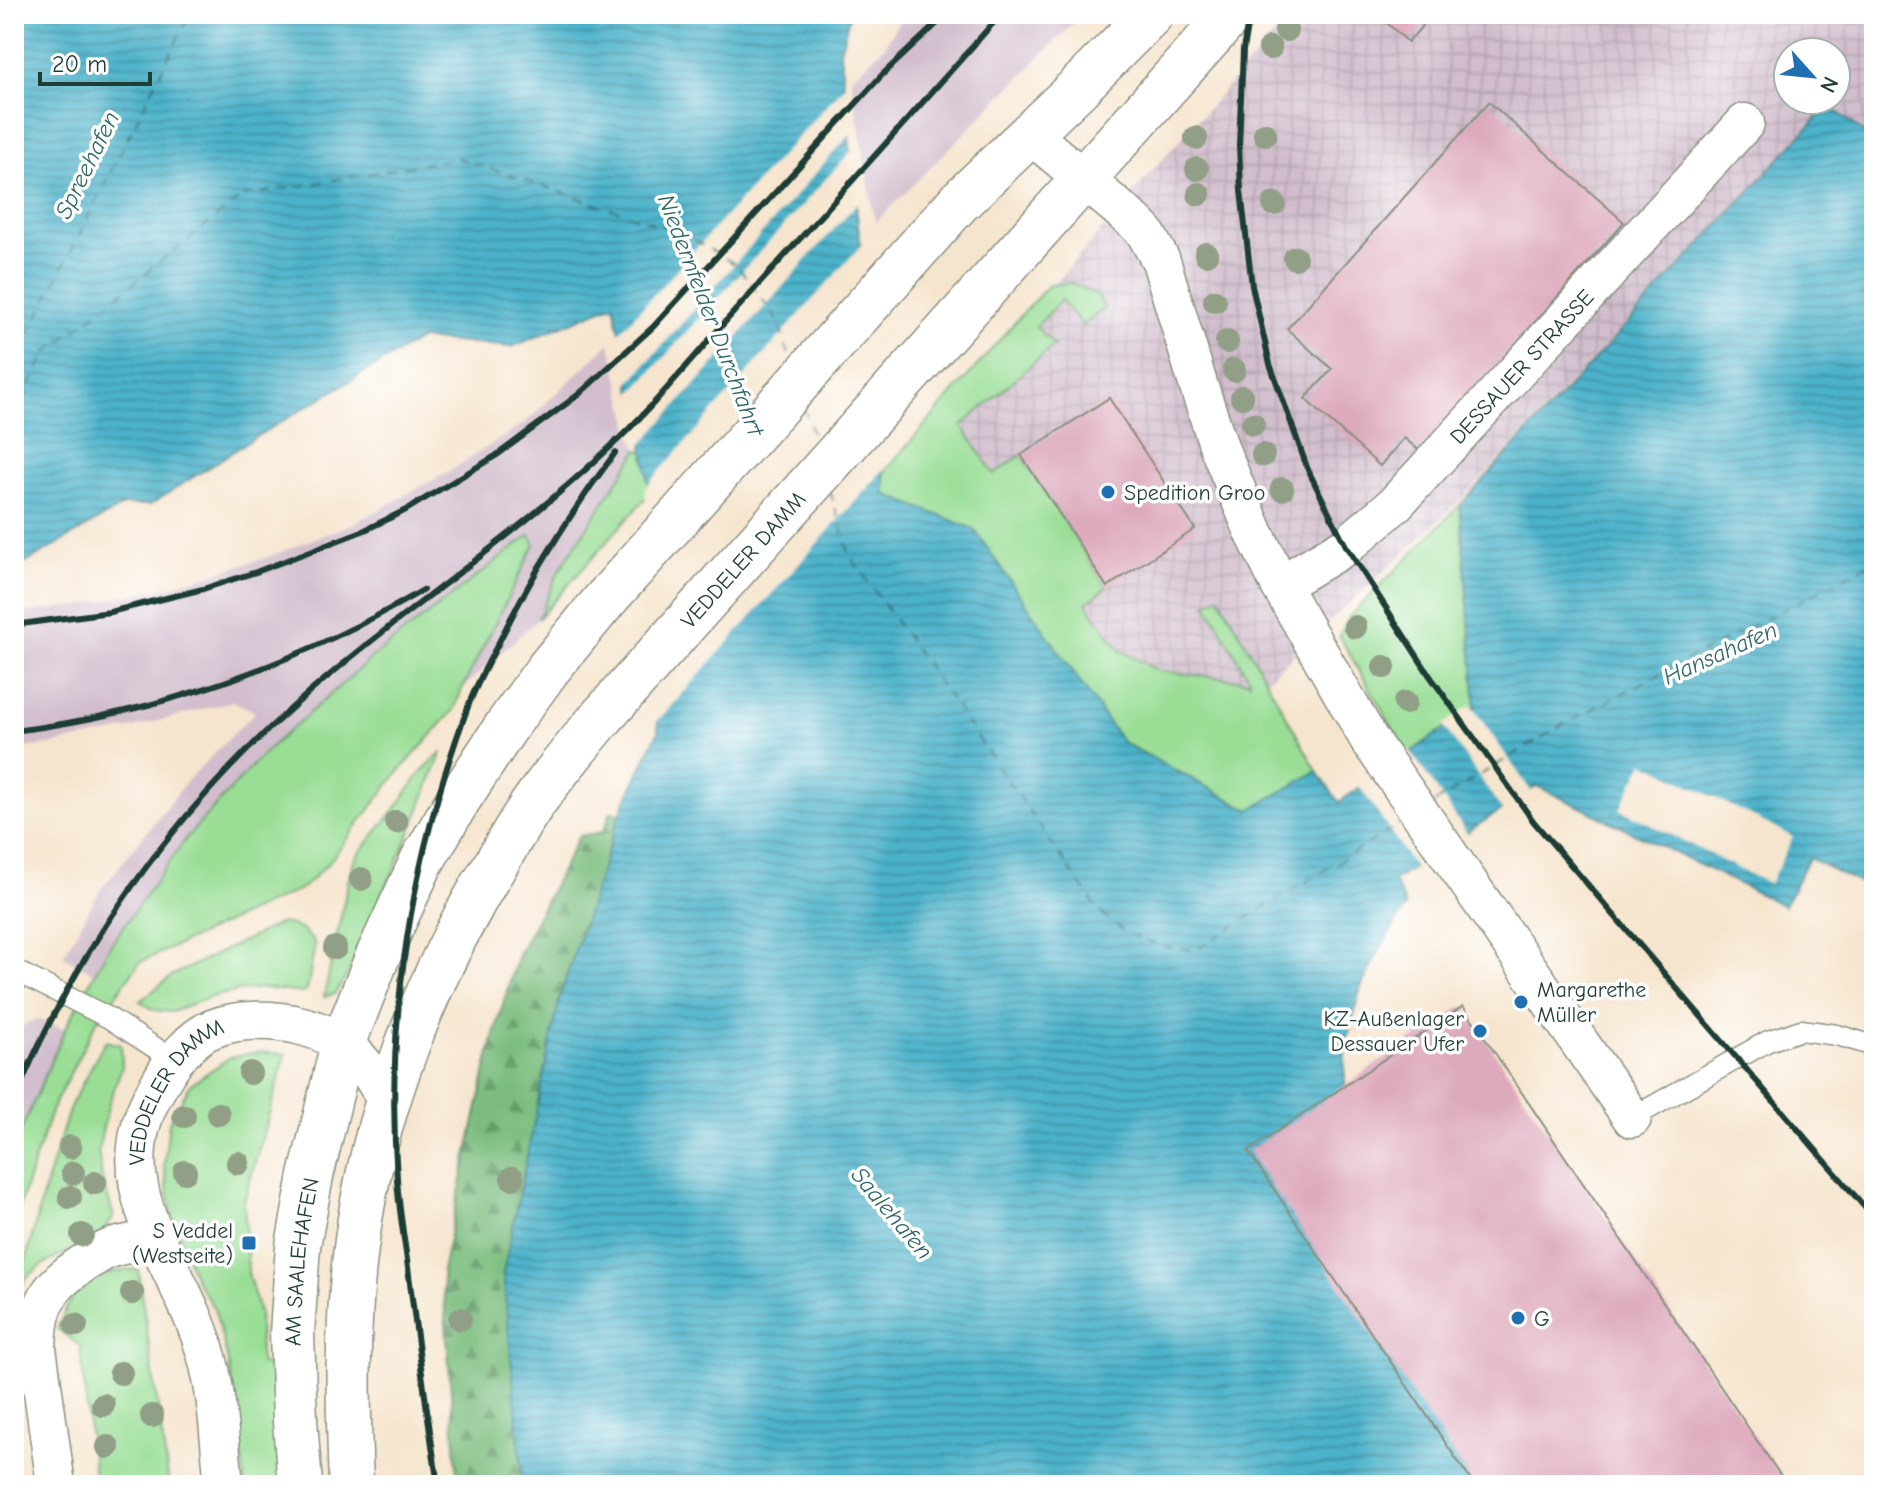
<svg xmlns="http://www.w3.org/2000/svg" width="1888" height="1499" viewBox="0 0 1888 1499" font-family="'Comic Neue',sans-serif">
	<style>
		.industrial { fill: url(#industrial-grid); fill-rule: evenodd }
		.railway { fill: #d1bdcc }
		.green { fill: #9ade96; stroke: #5c8e65; stroke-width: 2 }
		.forest { fill: url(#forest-firs); stroke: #4d7d5a; stroke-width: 2 }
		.water { fill: url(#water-rules); stroke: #36787f; stroke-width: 2 }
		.pier { fill: #f6e5ce }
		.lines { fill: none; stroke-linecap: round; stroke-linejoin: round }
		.ferry { stroke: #2f6668; stroke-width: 2; stroke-dasharray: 10 8; stroke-linecap: butt }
		.building { fill: #dda9bc }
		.lane-casing { stroke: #8a9181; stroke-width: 23 }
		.street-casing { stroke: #8a9181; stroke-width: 41 }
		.primary-casing { stroke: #8a9181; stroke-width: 47 }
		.lane { stroke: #fff; stroke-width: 20 }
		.street { stroke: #fff; stroke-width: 38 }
		.primary { stroke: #fff; stroke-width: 44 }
		.rail { stroke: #1f3d34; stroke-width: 6 }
		.tree { fill: #919f86 }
		.poi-dot { fill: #1f6fb2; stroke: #fff; stroke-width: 3 }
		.labels { text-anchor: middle; stroke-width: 7; stroke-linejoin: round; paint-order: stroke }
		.street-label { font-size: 22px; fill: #1f3d34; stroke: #fff }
		.poi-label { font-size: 22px; fill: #1f3d34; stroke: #fff; text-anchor: start }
		.water-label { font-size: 24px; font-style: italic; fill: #2f6668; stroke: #fff }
	</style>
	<defs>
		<pattern id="industrial-grid" width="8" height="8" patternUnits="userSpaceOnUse" patternTransform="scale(2)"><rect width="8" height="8" fill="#d1bdcc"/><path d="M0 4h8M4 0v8" fill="none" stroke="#b3a3b0"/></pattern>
		<pattern id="forest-firs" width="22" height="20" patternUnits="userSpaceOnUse" patternTransform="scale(2)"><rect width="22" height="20" fill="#7bbd7f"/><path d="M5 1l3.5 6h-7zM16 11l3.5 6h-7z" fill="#649b69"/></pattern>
		<pattern id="water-rules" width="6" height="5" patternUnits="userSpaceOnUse" patternTransform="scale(2)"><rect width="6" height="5" fill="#4cb2ca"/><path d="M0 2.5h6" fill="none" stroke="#3f92a5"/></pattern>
	</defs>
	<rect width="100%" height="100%" fill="#fff"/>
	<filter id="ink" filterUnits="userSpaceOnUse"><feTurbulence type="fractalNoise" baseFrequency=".0125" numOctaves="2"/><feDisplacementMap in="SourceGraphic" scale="16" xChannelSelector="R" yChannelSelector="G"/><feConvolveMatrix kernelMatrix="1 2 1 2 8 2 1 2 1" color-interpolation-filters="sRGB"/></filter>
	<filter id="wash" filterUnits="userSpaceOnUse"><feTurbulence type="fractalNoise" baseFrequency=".006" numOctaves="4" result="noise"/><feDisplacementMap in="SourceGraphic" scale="32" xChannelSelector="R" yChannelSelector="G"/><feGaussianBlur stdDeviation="1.8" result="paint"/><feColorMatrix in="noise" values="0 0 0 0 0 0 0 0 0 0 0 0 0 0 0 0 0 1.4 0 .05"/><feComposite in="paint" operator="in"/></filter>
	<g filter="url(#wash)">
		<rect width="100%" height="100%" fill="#f6e5ce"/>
		<path class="industrial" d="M1293,14H1874V141L1829,105L1461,500L1260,686L1122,662L934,425L1153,170ZM1788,52H1836V100H1788Z"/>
		<path class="railway" d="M903,14H1083L875,223L851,78L885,46Z
			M610,343L631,432L638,450L558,572L538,619L462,689L535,544L374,656L266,751L188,836L109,947L95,974L63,956L99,892L187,781L255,712L233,701L129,729L50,745L14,749V614L84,605L172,586L268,557L354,523L450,471L525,423Z
			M37,1019L65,1029L14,1147V1029Z"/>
		<path class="green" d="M1072,283L1098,296L1104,308L1083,326L1061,300L1036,327L1054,345L962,426L994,474L1021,455L1107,587L1086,603L1121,651L1159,671L1250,681L1207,604L1219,596L1317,771L1250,810L1122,742L974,530L885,494L884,472L1031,304L1049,285Z
			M638,450L644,451L650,493L538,619L558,572Z
			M1460,505L1476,706L1408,754L1339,636L1349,617Z
			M530,535L535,544L462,689L454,710L397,774L329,862L303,888L140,962L95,1024L52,1109L14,1221V1147L65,1029L109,947L188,836L266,751L374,656Z
			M442,752L413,826L348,973L335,994L324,997L351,868L356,857L393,812L422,771Z
			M281,923C297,925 305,931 315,944L307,990L302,993L263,988L238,991L211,997L172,1012L154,1010L140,1001L173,975Z
			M105,1041L121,1045L122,1066L108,1106L98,1150L102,1178L114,1217L100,1235L44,1264L27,1277L17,1294L45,1187L70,1107Z
			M258,1052L286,1054L244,1201L248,1273L259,1312L260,1364L273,1365L281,1485H245L237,1411L227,1357L215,1310L195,1279L171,1211L164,1167L169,1122L191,1084L229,1058Z
			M138,1269L169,1485H95L80,1346L57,1329C62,1318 67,1304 75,1295C90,1275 115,1271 138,1269Z"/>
		<path class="forest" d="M611,812L620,813L559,1000L521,1472L525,1485H458L442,1270L494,1034L518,955L579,836L603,832Z"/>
		<path class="water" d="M14,14H850L840,51L884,472L885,494L974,529L1122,742L1250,810L1317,771L1339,802L1476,707L1460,505L1829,105L1874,141V890L1809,858L1784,906L1537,786L1394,881L1406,906L1383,944L1361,987L1345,1048V1085L1474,1485H525L522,1472L503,1273L559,1000L620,813L658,732L650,493L644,451L614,304L512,347L421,339L254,438L150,505H124L14,570Z"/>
		<path class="pier" d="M847,83L852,132L627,385L616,336Z
			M854,148L859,201L639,448L629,396Z
			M864,242L886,467L654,725L645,488Z
			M1471,705L1533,794L1504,813L1443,725Z
			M1409,749L1469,836L1417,871L1358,784Z
			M1644,762L1793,837L1769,884L1620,809Z"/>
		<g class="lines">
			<path class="ferry" d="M14,365L190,14
				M804,407L817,447
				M14,417L47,352L243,196L458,158L681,232L738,266L778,321L790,359
				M830,491L850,556L1100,912L1126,933L1163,947L1195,950L1405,821
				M1434,803L1566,723L1874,562"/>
		</g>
		<g id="blocks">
			<path class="building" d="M1377,14H1433L1408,42Z
				M1489,102L1624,222L1420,451L1404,438L1380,466L1305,399L1332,369L1287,329Z
				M1109,398L1195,529L1107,587L1021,455Z
				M1463,1006L1480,1031L1787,1485H1474L1248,1151Z"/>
		</g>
	</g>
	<g filter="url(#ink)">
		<use href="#blocks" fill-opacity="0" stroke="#8a9181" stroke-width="2"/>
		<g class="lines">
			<g class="lane-casing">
				<path id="lane" d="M14,985L20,973L109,1018L174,1060
					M1632,1118L1768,1041L1801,1030L1837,1035L1874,1046"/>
			</g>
			<g class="street-casing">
				<g id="street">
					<path d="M1030,134L1135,222L1145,232L1161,261L1198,384L1220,450L1254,532L1280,585L1370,741L1632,1118"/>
					<path id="s1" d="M1280,585L1346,546L1394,505L1745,123"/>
					<path d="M56,1485L37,1348C38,1302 49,1284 89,1260C96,1256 103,1251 111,1248C125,1244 140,1242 155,1239"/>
					<path id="s2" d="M224,1485C219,1439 218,1391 204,1347C178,1260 100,1186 156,1090C164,1076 171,1062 183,1051C191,1042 201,1033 212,1029C238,1018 275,1019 302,1026C347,1037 369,1065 388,1104"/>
				</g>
			</g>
			<g class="primary-casing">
				<g id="primary">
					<path id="s3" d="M300,1485L295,1421L292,1333L298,1246L311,1176L343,1044L377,958L422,861L458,800L508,724L548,669L604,601L959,202L1078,88L1151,14"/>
					<path id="s4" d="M351,1485C348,1406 346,1327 356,1248C372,1114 427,976 497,862C510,839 523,816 539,795C558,769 579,744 600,719L1231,14"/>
				</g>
			</g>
			<use href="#lane" class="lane"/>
			<use href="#street" class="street"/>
			<use href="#primary" class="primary"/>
			<path class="rail" d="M1249,14L1243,50L1239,145L1241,191L1252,286L1270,364L1308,470L1346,546L1430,676L1534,822L1874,1218
				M14,625L110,612L203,589L256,572L365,530L406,510L497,455L578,395L653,327L882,75L947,14
				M14,731C158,713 298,664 423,590
				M14,1101C76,949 173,813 296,704C396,615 509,542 607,450C656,405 698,351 743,302C829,206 916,111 1001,14
				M438,1485C427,1415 418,1345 409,1275C405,1243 399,1211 397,1179C385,1018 412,854 469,704C477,683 488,663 498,644C531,576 570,513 615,453"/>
		</g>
		<g class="tree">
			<circle cx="1286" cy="30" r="12"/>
			<circle cx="1270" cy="48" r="12"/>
			<circle cx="1265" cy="134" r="12"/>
			<circle cx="1196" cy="138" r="12"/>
			<circle cx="1197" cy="169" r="12"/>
			<circle cx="1199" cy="194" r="12"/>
			<circle cx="1274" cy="204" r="12"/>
			<circle cx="1206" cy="254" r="12"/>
			<circle cx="1295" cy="258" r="12"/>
			<circle cx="1215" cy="301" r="12"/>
			<circle cx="1227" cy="342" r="12"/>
			<circle cx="1234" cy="370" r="12"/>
			<circle cx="1242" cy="397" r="12"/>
			<circle cx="1253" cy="424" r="12"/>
			<circle cx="1263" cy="455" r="12"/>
			<circle cx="1282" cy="489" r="12"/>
			<circle cx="1355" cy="627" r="12"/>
			<circle cx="1384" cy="667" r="12"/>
			<circle cx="1405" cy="703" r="12"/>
			<circle cx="396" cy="822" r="12"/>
			<circle cx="361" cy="879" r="12"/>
			<circle cx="335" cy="948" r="12"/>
			<circle cx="250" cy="1073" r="12"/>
			<circle cx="218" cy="1114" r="12"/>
			<circle cx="184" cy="1116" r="12"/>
			<circle cx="70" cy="1147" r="12"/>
			<circle cx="238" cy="1163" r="12"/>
			<circle cx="185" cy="1172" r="12"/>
			<circle cx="73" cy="1173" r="12"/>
			<circle cx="512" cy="1178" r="12"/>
			<circle cx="95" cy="1183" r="12"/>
			<circle cx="70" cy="1197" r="12"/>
			<circle cx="82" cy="1235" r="12"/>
			<circle cx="132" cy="1293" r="12"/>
			<circle cx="460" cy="1319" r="12"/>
			<circle cx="76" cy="1325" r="12"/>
			<circle cx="121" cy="1373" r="12"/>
			<circle cx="103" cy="1405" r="12"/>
			<circle cx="152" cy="1416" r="12"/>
			<circle cx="108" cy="1447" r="12"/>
		</g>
	</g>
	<g class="poi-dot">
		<circle cx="1108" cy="492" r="8"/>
		<circle cx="1521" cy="1002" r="8"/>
		<circle cx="1480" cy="1031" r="8"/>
		<rect x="241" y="1235" width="16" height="16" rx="4"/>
		<circle cx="1518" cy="1318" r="8"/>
	</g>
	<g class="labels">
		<g class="street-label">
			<text dy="8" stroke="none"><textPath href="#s1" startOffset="328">DESSAUER STRASSE</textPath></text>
			<text dy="8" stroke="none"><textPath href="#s4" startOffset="1042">VEDDELER DAMM</textPath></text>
			<text dy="8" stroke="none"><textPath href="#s2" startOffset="422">VEDDELER DAMM</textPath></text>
			<text dy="8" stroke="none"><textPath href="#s3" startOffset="224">AM SAALEHAFEN</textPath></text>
		</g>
		<g class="poi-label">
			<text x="1124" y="500">Spedition Groo</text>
			<text x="1537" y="997">Margarethe<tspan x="1537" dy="25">Müller</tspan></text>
			<text x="1464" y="1026" text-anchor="end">KZ-Außenlager<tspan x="1464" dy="25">Dessauer Ufer</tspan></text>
			<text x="233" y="1238" text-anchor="end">S Veddel<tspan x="233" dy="25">(Westseite)</tspan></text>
			<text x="1534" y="1326">G</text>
		</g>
		<g class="water-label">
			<text transform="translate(87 165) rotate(-64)" y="8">Spreehafen</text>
			<text transform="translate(711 315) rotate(69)" y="8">Niedernfelder Durchfahrt</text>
			<text transform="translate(1720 653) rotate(-24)" y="8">Hansahafen</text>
			<text transform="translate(892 1213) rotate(50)" y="8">Saalehafen</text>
		</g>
	</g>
	<rect width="1888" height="1499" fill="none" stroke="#fff" stroke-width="48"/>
	<g transform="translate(1812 76) rotate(117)"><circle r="38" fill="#ffffff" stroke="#a5b1ae" stroke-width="2"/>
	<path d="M0-6L14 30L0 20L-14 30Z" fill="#1f6fb2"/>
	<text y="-12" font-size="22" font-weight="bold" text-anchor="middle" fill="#1f3d34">N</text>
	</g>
	<path d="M40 72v12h110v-12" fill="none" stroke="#1f3d34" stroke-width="4"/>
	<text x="52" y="72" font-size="24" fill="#1f3d34" stroke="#ffffff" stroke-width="6" paint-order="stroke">20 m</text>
</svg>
